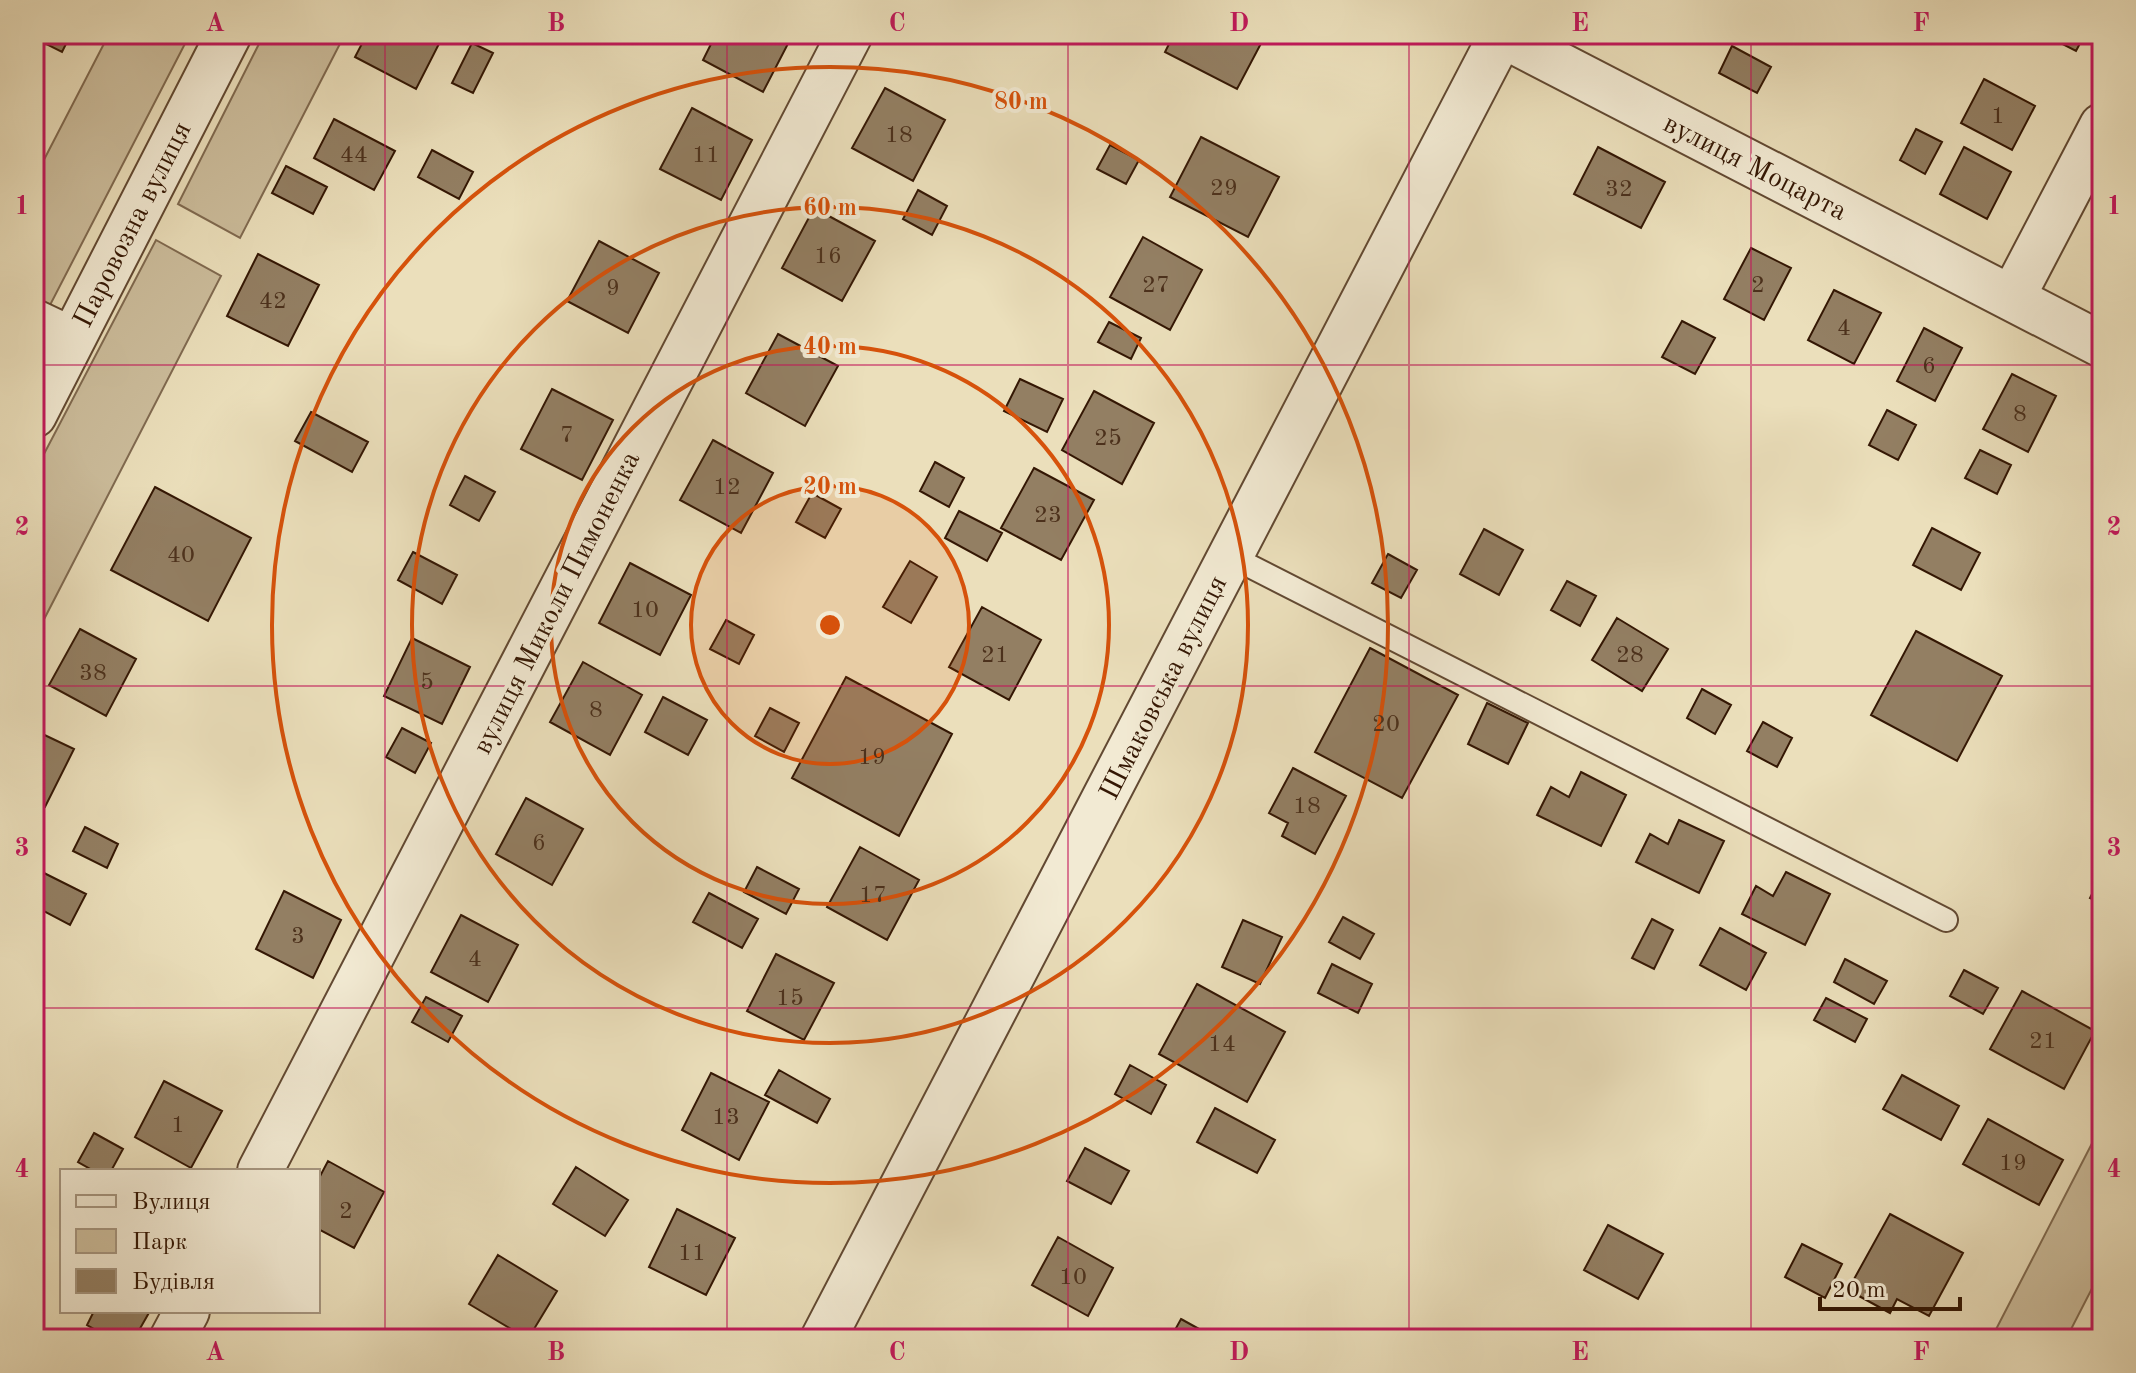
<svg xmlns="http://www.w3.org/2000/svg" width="2136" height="1373" viewBox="0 0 2136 1373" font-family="'Old Standard TT',serif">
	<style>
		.green { fill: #ccbd9c; stroke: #806a50; stroke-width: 2 }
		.building { fill: #937f63; stroke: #341704; stroke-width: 2 }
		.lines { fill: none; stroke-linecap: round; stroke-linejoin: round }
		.lane-casing { stroke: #624932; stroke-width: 26 }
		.street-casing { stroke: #624932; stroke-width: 48 }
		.lane { stroke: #f2ead3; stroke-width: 22 }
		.street { stroke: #f2ead3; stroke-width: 44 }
		.grid { fill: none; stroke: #c2185b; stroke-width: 2; stroke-opacity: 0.55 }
		.ring { fill: none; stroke: #d6520b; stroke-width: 4 }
		.labels { text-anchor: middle; stroke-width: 8; stroke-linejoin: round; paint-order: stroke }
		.number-label { font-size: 24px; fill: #4c311c }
		.street-label { font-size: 28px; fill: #341704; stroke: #f2ead3 }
		.centre { fill: #d6520b; stroke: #f2ead3; stroke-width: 4 }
		.ring-label { font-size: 24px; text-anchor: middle; font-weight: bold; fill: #d6520b; stroke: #f2ead3; stroke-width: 8; stroke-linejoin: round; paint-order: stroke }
		.neatline { fill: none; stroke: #c2185b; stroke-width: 3 }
		.grid-label { font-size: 26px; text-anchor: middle; font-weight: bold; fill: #c2185b }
	</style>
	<rect width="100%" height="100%" fill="#ebdfbb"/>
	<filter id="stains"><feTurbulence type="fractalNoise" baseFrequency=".0025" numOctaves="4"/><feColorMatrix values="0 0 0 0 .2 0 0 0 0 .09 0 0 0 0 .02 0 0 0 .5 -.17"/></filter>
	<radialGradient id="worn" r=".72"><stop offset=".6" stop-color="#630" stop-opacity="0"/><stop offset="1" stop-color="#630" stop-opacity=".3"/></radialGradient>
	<path class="green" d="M109,34H190L48,309L34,302V179Z
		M264,34H345L240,238L178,204Z
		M156,240L221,276L39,629L34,626V473Z
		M2102,1124V1269L2066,1339H1991Z"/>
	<path class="building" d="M34,34H71L62,52L34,38Z
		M367,34H444L416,89L355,57Z
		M716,34H793L763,92L703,60Z
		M1174,34H1266L1237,89L1165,52Z
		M2043,34H2085L2076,51Z
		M472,43L493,53L473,93L452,83Z
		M1732,46L1771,67L1757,93L1719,73Z
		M1984,79L2035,106L2012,150L1961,123Z
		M885,88L945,120L913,181L852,148Z
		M692,108L752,140L721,200L660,169Z
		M334,119L395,151L374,190L314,158Z
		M1916,129L1942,142L1925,174L1900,160Z
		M1201,137L1279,177L1248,237L1170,197Z
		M1110,145L1139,160L1126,184L1097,169Z
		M1598,147L1665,182L1641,228L1574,194Z
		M1964,147L2011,172L1987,219L1940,194Z
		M432,150L473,172L459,199L418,177Z
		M286,166L327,187L313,214L272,193Z
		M918,190L947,206L932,235L903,219Z
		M814,208L875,241L842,301L782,268Z
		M1143,237L1202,270L1170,330L1110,297Z
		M599,241L659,273L628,333L567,301Z
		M1751,248L1791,268L1764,320L1724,299Z
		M258,254L319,285L288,346L227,316Z
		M1834,290L1881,313L1854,364L1808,340Z
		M1682,321L1715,338L1695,374L1662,357Z
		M1109,322L1141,338L1131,359L1098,342Z
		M1924,328L1962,348L1935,401L1897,381Z
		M778,334L838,366L805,426L746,393Z
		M2012,374L2056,396L2028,452L1983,429Z
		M1020,379L1063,399L1047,432L1004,411Z
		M552,389L613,420L582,480L521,449Z
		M1094,391L1154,423L1122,484L1062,450Z
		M1887,410L1916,425L1898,460L1869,445Z
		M311,412L368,442L352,472L295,441Z
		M713,440L773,473L741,533L680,500Z
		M1980,450L2011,465L1997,494L1965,478Z
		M935,462L964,478L949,507L920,491Z
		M1034,468L1094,500L1061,560L1001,528Z
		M465,476L495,492L479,521L450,505Z
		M155,487L251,538L208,621L111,570Z
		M812,493L841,509L825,538L796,522Z
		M959,511L1002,533L987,561L945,538Z
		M1932,528L1980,553L1961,590L1913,565Z
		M1484,529L1523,550L1499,595L1460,574Z
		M413,552L457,575L442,604L398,580Z
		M1388,554L1417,570L1401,598L1372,583Z
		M910,561L937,577L911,623L883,607Z
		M630,563L691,595L660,655L599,623Z
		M1567,581L1596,596L1580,626L1551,610Z
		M982,607L1041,640L1009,700L949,667Z
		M1617,618L1668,649L1642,691L1592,660Z
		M726,620L754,635L739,664L710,649Z
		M80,629L136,659L106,716L49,685Z
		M1916,631L2002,676L1957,761L1871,715Z
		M412,638L470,667L442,724L384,696Z
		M1370,648L1458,695L1402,798L1315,752Z
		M583,662L642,695L610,755L550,722Z
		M846,677L952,734L899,836L792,778Z
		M1702,689L1731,705L1715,734L1687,718Z
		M663,697L707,720L688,755L645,732Z
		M1487,703L1528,723L1508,764L1468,744Z
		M770,708L799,723L784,752L755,736Z
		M1763,722L1792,738L1777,767L1747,751Z
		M402,728L431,743L415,773L386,757Z
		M34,730L74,749L45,807L34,801Z
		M1293,768L1346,796L1315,854L1282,836L1288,823L1269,813Z
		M1581,772L1626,795L1601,846L1537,815L1551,787L1569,797Z
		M526,798L583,829L552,885L496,854Z
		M1679,820L1724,841L1699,893L1636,862L1650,834L1668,844Z
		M85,827L118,844L107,868L73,851Z
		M860,847L919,880L887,940L827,907Z
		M757,867L799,889L786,914L744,892Z
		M42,872L86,894L70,925L34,906V888Z
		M1786,872L1830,894L1805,945L1742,914L1756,886L1773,896Z
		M2102,874V904L2090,898Z
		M284,891L341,920L313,978L256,949Z
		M709,893L758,919L742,948L693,922Z
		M461,915L518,945L488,1002L431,972Z
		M1343,917L1374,934L1360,959L1329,942Z
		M1652,919L1673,930L1654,969L1632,958Z
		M1243,920L1282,937L1260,984L1222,967Z
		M1720,928L1766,953L1746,990L1700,965Z
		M776,954L834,983L804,1040L747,1011Z
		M1845,959L1887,981L1874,1004L1834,982Z
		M1332,964L1372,984L1358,1013L1318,993Z
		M1964,970L1998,988L1983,1014L1950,996Z
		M1197,984L1285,1032L1247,1102L1159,1054Z
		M2022,991L2095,1031L2064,1089L1990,1049Z
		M426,997L462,1016L448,1042L412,1022Z
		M1826,998L1867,1019L1855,1042L1814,1020Z
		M1130,1065L1166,1085L1151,1114L1115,1094Z
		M779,1070L830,1099L817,1123L765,1095Z
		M711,1073L769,1102L739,1160L682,1130Z
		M1902,1075L1959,1106L1941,1140L1883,1109Z
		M164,1081L222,1111L191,1168L135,1137Z
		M1215,1108L1275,1140L1257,1173L1197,1142Z
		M1988,1119L2063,1160L2039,1205L1963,1164Z
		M94,1133L123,1149L111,1171H94L78,1162Z
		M1085,1148L1129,1171L1111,1204L1067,1181Z
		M328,1161L384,1192L354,1248L318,1229V1180Z
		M576,1167L628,1200L605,1236L553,1204Z
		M677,1209L735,1238L706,1295L649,1267Z
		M1890,1214L1963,1253L1929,1316L1897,1299L1890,1313L1848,1290Z
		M1608,1225L1663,1254L1638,1299L1584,1270Z
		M1058,1237L1113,1268L1088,1316L1032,1285Z
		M1802,1244L1842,1264L1825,1298L1785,1277Z
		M498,1255L557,1291L528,1339L469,1304Z
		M94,1311H150L134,1339H112L87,1325Z
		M1181,1319L1210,1335L1208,1339H1170Z"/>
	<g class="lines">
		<g class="lane-casing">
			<path id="lane" d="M1230,556L1946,920"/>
		</g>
		<g class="street-casing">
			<path id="street" d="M1500,34L2102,345
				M2012,298L2102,126
				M34,322L72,340
				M34,415L229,34
				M260,1171L850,34
				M172,1339L187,1311
				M823,1339L1502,34"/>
		</g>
		<use href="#lane" class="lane"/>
		<use href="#street" class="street"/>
	</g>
	<path class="grid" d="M385,34V1339M727,34V1339M1068,34V1339M1409,34V1339M1751,34V1339M34,365H2102M34,686H2102M34,1008H2102"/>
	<circle cx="830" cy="625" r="139" fill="#d6520b" fill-opacity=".12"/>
	<g class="ring">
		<circle cx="830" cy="625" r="139"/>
		<circle cx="830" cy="625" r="279"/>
		<circle cx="830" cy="625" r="418"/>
		<circle cx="830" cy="625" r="558"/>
	</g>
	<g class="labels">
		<g class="number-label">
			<text x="1998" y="123">1</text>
			<text x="899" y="142">18</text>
			<text x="354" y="162">44</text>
			<text x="706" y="162">11</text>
			<text x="1224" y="195">29</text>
			<text x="1619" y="196">32</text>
			<text x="828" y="263">16</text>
			<text x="1156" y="292">27</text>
			<text x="1758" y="292">2</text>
			<text x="613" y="295">9</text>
			<text x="273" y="308">42</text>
			<text x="1844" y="335">4</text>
			<text x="1929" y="373">6</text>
			<text x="2020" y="421">8</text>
			<text x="567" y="442">7</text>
			<text x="1108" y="445">25</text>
			<text x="727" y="494">12</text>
			<text x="1048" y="522">23</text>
			<text x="181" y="562">40</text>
			<text x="645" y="617">10</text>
			<text x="995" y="662">21</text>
			<text x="1630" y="662">28</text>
			<text x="93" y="680">38</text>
			<text x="427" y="689">5</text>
			<text x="596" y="717">8</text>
			<text x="1386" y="731">20</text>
			<text x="872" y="764">19</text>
			<text x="1307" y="813">18</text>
			<text x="539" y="850">6</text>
			<text x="873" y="902">17</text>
			<text x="298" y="943">3</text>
			<text x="475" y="966">4</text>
			<text x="790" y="1005">15</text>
			<text x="2043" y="1048">21</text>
			<text x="1222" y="1051">14</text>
			<text x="726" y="1124">13</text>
			<text x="178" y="1132">1</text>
			<text x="2013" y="1170">19</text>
			<text x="346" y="1218">2</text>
			<text x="692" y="1260">11</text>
			<text x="1073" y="1284">10</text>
		</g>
		<g class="street-label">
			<text transform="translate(1756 166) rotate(27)" y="10">вулиця Моцарта</text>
			<text transform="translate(131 224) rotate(-63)" y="10">Паровозна вулиця</text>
			<text transform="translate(555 602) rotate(-63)" y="10">вулиця Миколи Пимоненка</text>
			<text transform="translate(1162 687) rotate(-63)" y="10">Шмаковська вулиця</text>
		</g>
	</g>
	<circle cx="830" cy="625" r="12" class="centre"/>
	<g class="ring-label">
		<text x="1021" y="109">80 m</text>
		<text x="830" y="215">60 m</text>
		<text x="830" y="354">40 m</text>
		<text x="830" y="494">20 m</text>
	</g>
	<rect width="2136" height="1373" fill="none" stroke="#ebdfbb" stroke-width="88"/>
	<rect x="60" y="1169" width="260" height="144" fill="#f2ead3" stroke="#a69680" stroke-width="2"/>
	<rect x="76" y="1195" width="40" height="12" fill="#f2ead3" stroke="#a69680" stroke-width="2"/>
	<text x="132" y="1209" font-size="24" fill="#341704">Вулиця</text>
	<rect x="76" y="1229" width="40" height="24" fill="#ccbd9c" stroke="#a69680" stroke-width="2"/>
	<text x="132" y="1249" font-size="24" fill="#341704">Парк</text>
	<rect x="76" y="1269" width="40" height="24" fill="#937f63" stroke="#a69680" stroke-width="2"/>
	<text x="132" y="1289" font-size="24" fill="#341704">Будівля</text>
	<path d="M1820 1297v12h140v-12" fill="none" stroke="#341704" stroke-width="4"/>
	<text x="1832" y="1297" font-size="24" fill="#341704" stroke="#f2ead3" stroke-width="6" paint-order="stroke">20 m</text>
	<rect x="44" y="44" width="2048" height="1285" class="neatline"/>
	<g class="grid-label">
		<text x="215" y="31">A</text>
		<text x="556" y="31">B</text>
		<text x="897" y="31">C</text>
		<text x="1239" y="31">D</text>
		<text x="1580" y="31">E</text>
		<text x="1921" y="31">F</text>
		<text x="22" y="214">1</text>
		<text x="2114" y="214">1</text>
		<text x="22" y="535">2</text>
		<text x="2114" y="535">2</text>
		<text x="22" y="856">3</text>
		<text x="2114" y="856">3</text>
		<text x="22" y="1177">4</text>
		<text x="2114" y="1177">4</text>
		<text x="215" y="1360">A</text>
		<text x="556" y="1360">B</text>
		<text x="897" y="1360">C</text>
		<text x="1239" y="1360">D</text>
		<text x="1580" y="1360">E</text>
		<text x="1921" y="1360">F</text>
	</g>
	<rect width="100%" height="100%" filter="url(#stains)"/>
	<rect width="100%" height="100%" fill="url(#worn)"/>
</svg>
